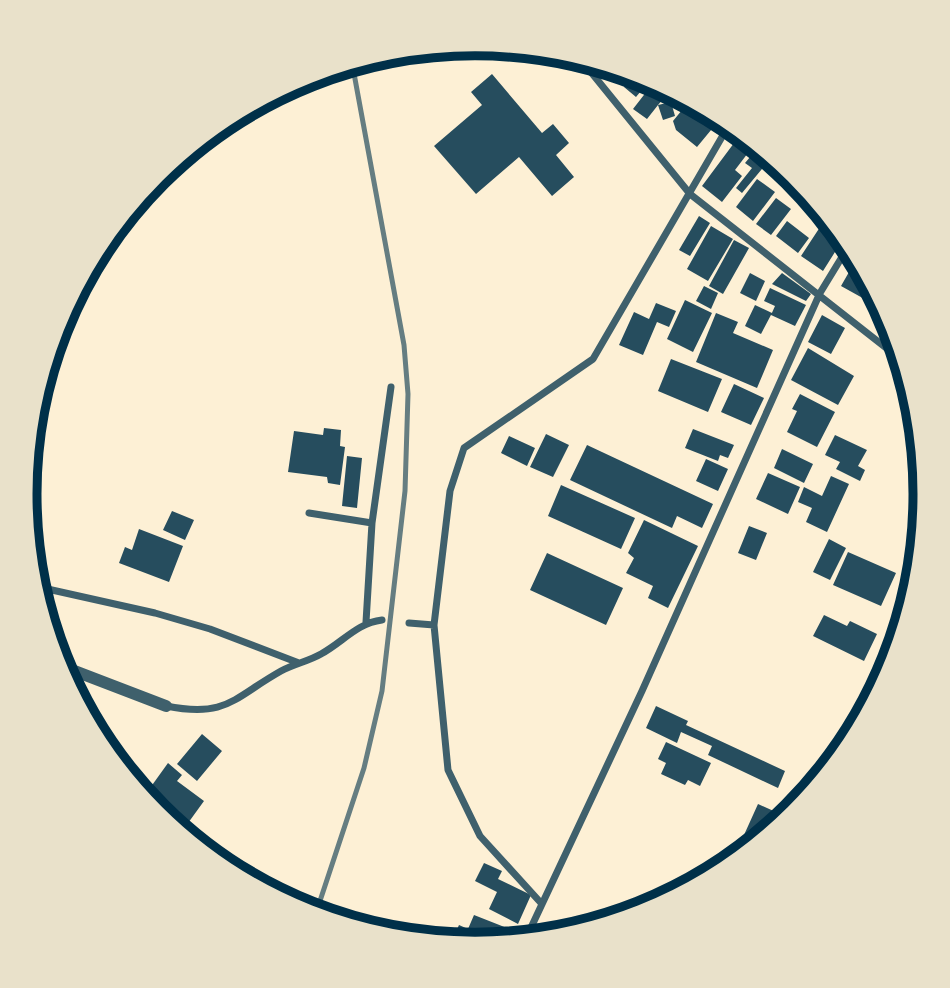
<svg xmlns="http://www.w3.org/2000/svg" width="950" height="988" viewBox="0 0 950 988" font-family="Montserrat,sans-serif">
	<style>
		.building { fill: #264d5e }
		.lines { fill: none; stroke-linecap: round; stroke-linejoin: round }
		.minor { stroke: #3f606c; stroke-width: 7 }
		.tertiary { stroke: #3f606c; stroke-width: 12 }
		.rail { stroke: #657d81; stroke-width: 5 }
		.rim { fill: none; stroke: #003049; stroke-width: 9 }
	</style>
	<rect width="100%" height="100%" fill="#fdf0d5"/>
	<path class="building" d="M492,74L542,133L553,124L569,143L556,155L574,177L552,196L519,157L476,194L434,146L482,105L471,92Z
		M634,75L650,80L636,97L624,87Z
		M654,82L669,92L658,105L671,102L675,116L663,120L658,105L647,119L633,109Z
		M687,104L716,124L697,147L676,130L673,121Z
		M737,139L751,149L735,170L742,176L722,202L702,186Z
		M756,150L775,163L771,168L766,164L742,193L736,188L752,168L745,163Z
		M776,164L794,176L787,183L771,169Z
		M757,179L775,192L753,221L736,207Z
		M776,198L791,209L771,235L756,224Z
		M699,216L710,223L690,256L679,250Z
		M787,221L809,238L798,253L776,236Z
		M824,221L840,244L823,271L801,256Z
		M711,226L733,239L708,281L687,269Z
		M734,240L749,248L723,294L709,286Z
		M853,265L872,293L868,301L841,286Z
		M750,273L765,281L756,301L740,293Z
		M782,273L811,294L806,301L772,284Z
		M704,286L718,293L711,309L696,301Z
		M770,288L806,305L795,326L771,315L775,306L764,301Z
		M876,298L886,313L882,318L868,308Z
		M685,300L712,313L693,352L667,339Z
		M656,303L676,311L669,327L657,322L643,355L619,345L634,312L649,319Z
		M755,305L772,313L761,334L745,326Z
		M716,313L738,322L733,333L773,350L757,388L696,362Z
		M822,315L845,328L831,354L808,342Z
		M808,348L854,376L838,405L791,380Z
		M671,359L722,379L708,412L658,391Z
		M734,384L764,398L751,425L721,412Z
		M800,394L835,412L817,447L787,432L797,411L792,409Z
		M324,428L341,430L340,446L345,447L340,485L328,483L327,477L288,472L294,431L323,435Z
		M693,429L734,445L728,458L720,455L718,461L685,448Z
		M546,434L569,445L553,477L530,467Z
		M835,435L867,450L858,466L865,470L860,481L836,469L840,462L825,455Z
		M509,436L535,448L527,466L501,453Z
		M587,445L713,504L702,528L677,516L672,528L570,480Z
		M782,449L813,464L804,483L774,468Z
		M347,456L362,458L357,508L342,506Z
		M706,459L728,469L718,491L696,481Z
		M768,473L800,487L788,514L756,499Z
		M831,476L849,484L827,532L806,522L812,508L798,502L804,487L822,496Z
		M561,485L635,518L621,549L548,516Z
		M172,511L194,520L185,540L163,530Z
		M644,520L698,546L668,608L648,598L653,586L626,573L634,558L628,553Z
		M749,526L767,533L756,560L738,553Z
		M139,529L183,546L169,582L119,563L125,547L132,550Z
		M829,539L846,548L830,580L813,572Z
		M848,552L896,573L881,606L833,585Z
		M547,553L623,588L606,625L530,590Z
		M824,615L847,626L850,621L877,634L864,661L813,636Z
		M656,706L688,721L686,725L785,771L778,788L708,755L712,746L681,732L677,743L646,728Z
		M202,734L222,751L197,781L177,764Z
		M666,742L711,763L700,786L688,780L685,785L661,774L666,763L658,759Z
		M168,763L182,775L177,781L204,801L183,830L156,812L145,795Z
		M758,804L787,817L753,839L744,835Z
		M484,863L502,871L498,879L531,895L518,924L489,909L497,892L475,881Z
		M474,915L507,928L503,939L473,944L453,938L459,925L468,929Z"/>
	<g class="lines">
		<path class="minor" d="M586,66L690,194L899,358
			M309,513L372,523
			M43,588L155,613L210,629L299,663
			M366,622L372,523L391,387
			M409,623L434,625
			M166,706C227,718 233,698 281,671C294,664 309,661 321,654C343,642 357,623 382,620
			M541,903L480,836L448,770L434,625L450,491L464,448L593,359L726,130
			M528,934L642,691L820,293L845,252"/>
		<path class="tertiary" d="M59,665L166,706"/>
		<path class="rail" d="M316,913L364,768L382,691L405,491L408,394L404,345L353,68"/>
	</g>
	<path d="M0 0H950V988H0ZM37 494a438 438 0 1 1 876 0a438 438 0 1 1-876 0Z" fill="#e9e1ca" fill-rule="evenodd"/>
	<path class="rim" d="M37 494a438 438 0 1 1 876 0a438 438 0 1 1-876 0Z"/>
</svg>
